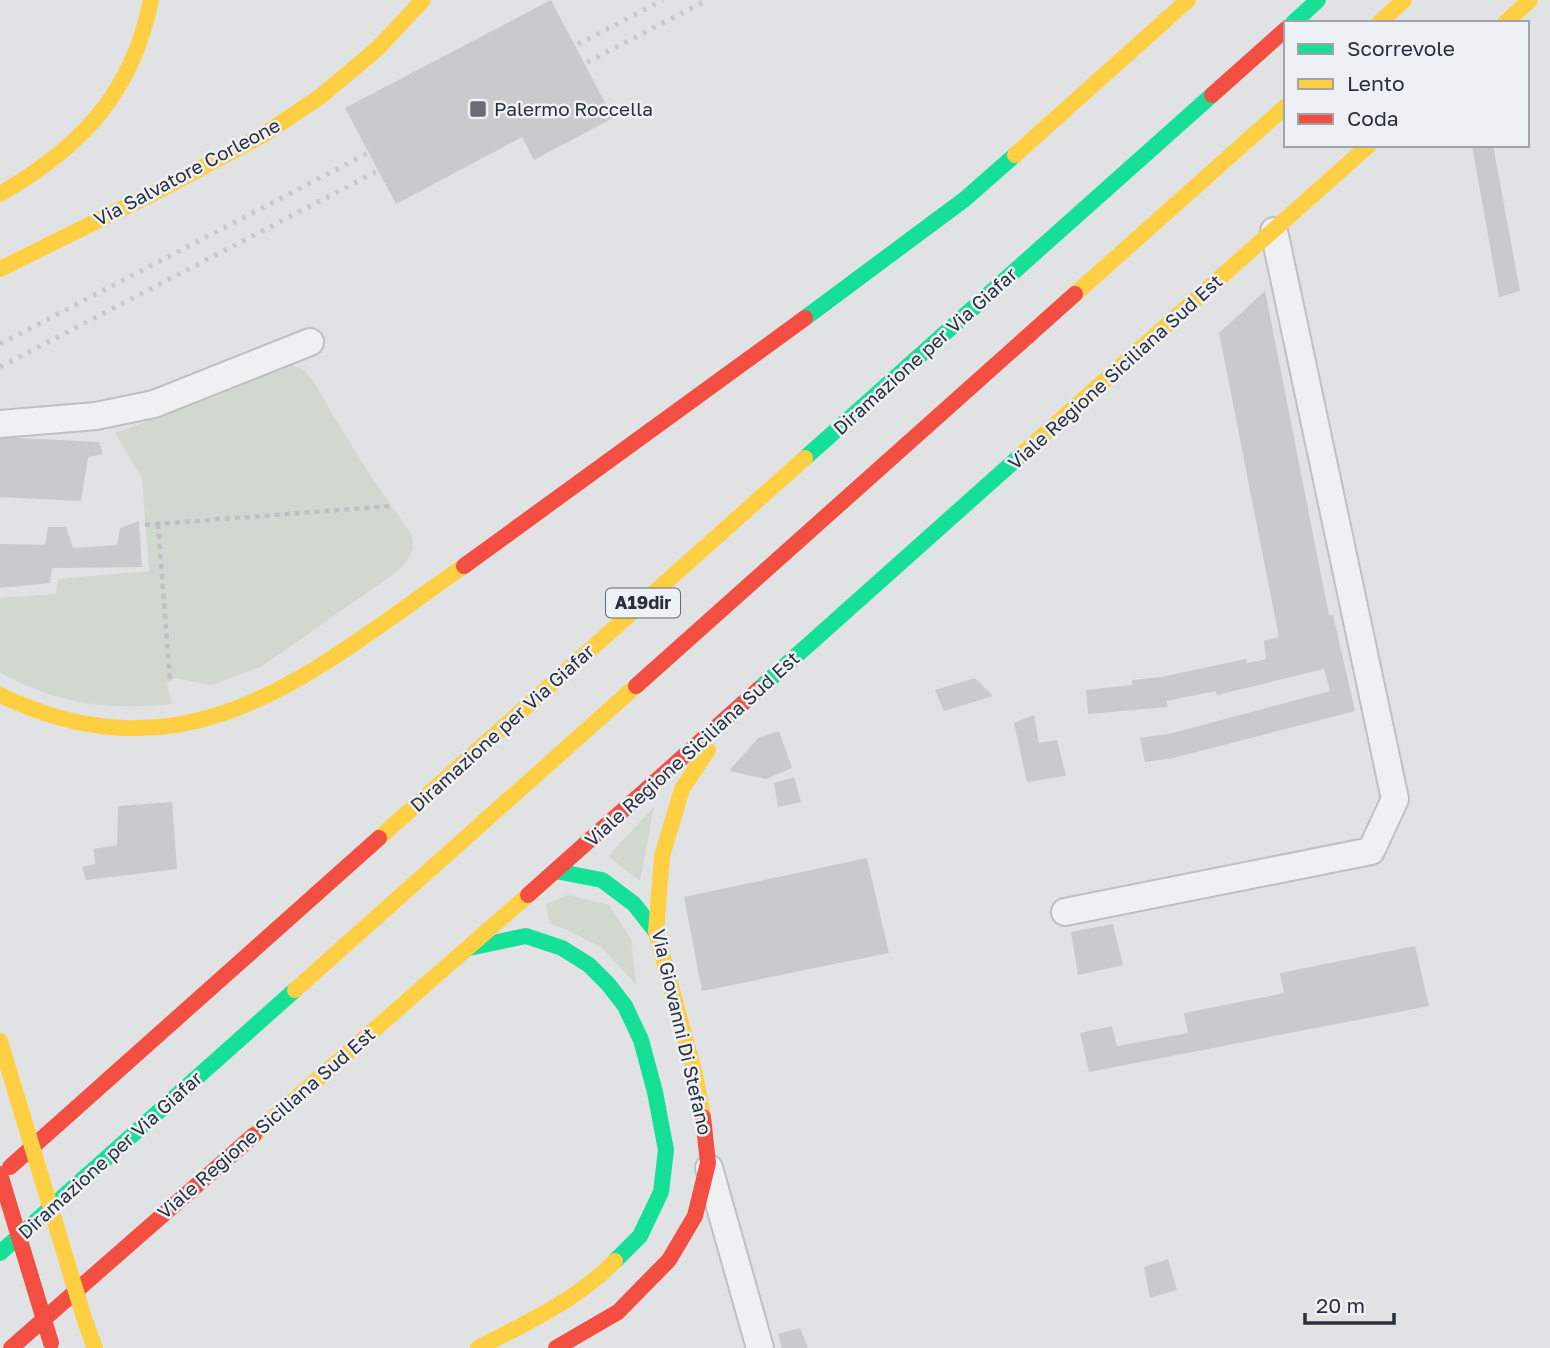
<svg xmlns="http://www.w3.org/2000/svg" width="1550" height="1348" viewBox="0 0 1550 1348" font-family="'Golos Text',sans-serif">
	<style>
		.green { fill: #d1d8d0 }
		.building { fill: #c8cacc }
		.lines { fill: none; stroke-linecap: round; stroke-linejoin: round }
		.street-casing { stroke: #bec0c2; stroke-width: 30 }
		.path { stroke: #bec0c3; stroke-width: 4.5; stroke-dasharray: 5 5; stroke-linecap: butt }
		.street { stroke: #eff0f1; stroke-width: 26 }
		.fast { stroke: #16e098; stroke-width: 16 }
		.slow { stroke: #ffcf43; stroke-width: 16 }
		.jam { stroke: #f24e42; stroke-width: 16 }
		.rail { stroke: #c8c9cb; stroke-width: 5; stroke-dasharray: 3.5 7; stroke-linecap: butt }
		.slow-bridge { stroke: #ffcf43; stroke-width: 16 }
		.jam-bridge { stroke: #f24e42; stroke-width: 16 }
		.poi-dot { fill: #696e76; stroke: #edf0f4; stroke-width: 2.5 }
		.labels { text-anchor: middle; stroke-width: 5; stroke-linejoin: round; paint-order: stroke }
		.shield { fill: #edf0f4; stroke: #646a72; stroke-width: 2 }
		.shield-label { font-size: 18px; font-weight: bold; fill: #29303b }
		.poi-label { font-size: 19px; fill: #29303b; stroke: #edf0f4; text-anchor: start }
		.street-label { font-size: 19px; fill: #29303b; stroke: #edf0f4 }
	</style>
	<rect width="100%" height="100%" fill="#e0e2e4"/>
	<path class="green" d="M290,364L304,370L315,383L332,414L370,475L412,535L413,548L408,560L399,570L261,667L211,685L175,678L167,684L172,704C108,711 56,704 0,672V598L56,594L58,579L149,571L142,478L115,433L154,419L277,366Z
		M654,807L640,881L608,856Z
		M568,895L609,905L631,939L636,984L602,948L565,929L549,923L546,904Z"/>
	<path class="building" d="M551,0L613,118L534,160L522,137L396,204L345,108Z
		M1472,145H1493L1520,291L1499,297Z
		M1265,291L1329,615H1333L1355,711L1173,758L1145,762L1140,738L1169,734L1330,691L1324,669L1217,695L1216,691L1166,701L1168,707L1088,714L1086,690L1132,685V680L1161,677L1246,659L1247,663L1266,659L1264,641L1279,637L1219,333Z
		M0,437L99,442L103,454L88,457L81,501L0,497Z
		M139,521L142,567L52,568L50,583L0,588V544L45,545L48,527H66L73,548L117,545L120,528Z
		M975,678L993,696L944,711L935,690Z
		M1034,715L1039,743L1057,740L1066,776L1027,782L1014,723Z
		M779,731L792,768L766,779L729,771L758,738Z
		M794,777L801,802L778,807L774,783Z
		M172,802L177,869L86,880L82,867L95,864L94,849L117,845L118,806Z
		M867,858L889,953L702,991L684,897Z
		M1113,924L1123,965L1078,975L1071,932Z
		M1415,946L1429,1006L1089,1072L1080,1033L1112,1026L1117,1046L1188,1033L1184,1013L1284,993L1280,973Z
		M1168,1259L1177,1290L1150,1298L1144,1267Z
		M800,1328L808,1348H782L778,1334Z"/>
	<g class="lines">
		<g class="street-casing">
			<path id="street" d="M0,424L96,416L154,404L310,342
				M1065,912L1371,851L1395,799L1274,231
				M709,1168L760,1348"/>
		</g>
		<path class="path" d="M158,524L170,681
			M145,525L391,506"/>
		<use href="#street" class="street"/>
		<path class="fast" d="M1293,23L1318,0
			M805,318L965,199L1015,155
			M805,458L1212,95
			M759,689L1021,455
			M555,871L602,880L634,904L656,932
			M469,948L526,936L562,948L589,965L608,984L625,1006L641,1040L655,1092L666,1150L661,1192L640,1236L615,1261
			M0,1253L295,990"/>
		<path class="slow" d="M1379,23L1404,0
			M1505,23L1530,0
			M1015,155L1188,0
			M0,194C81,147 132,94 151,0
			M0,269L164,188L263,135L321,96L377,49L423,0
			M1075,294L1286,106
			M1021,455L1369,145
			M0,695C191,787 314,670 464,566
			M379,838L805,458
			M295,990L636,686
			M703,1117L695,1074L656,932L662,856L682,789L708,750
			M254,1135L528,895
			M85,1321L95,1348
			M478,1348C526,1323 577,1300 615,1261"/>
		<path class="jam" d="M1212,95L1286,29
			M464,566L805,318
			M636,686L1075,294
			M528,895L759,689
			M10,1167L379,838
			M11,1348L254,1135
			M556,1348L618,1312L669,1260L695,1216L708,1163L703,1117"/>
		<path class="rail" d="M0,344L663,0
			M0,367L707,0"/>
		<path class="slow-bridge" d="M0,1041L85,1321"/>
		<path class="jam-bridge" d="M0,1174L51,1343"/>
	</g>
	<rect class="poi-dot" x="469" y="100" width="18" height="18" rx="3.5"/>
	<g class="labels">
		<rect class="shield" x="606" y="588.5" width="74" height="29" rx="5"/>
		<g class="shield-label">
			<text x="643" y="609">A19dir</text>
		</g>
		<g class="poi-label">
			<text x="494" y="116">Palermo Roccella</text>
		</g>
		<g class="street-label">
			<text transform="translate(187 172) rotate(-28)" y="7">Via Salvatore Corleone</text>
			<text transform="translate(925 351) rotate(-42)" y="7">Diramazione per Via Giafar</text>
			<text transform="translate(1115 372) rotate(-42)" y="7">Viale Regione Siciliana Sud Est</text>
			<text transform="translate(502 728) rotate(-42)" y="7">Diramazione per Via Giafar</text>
			<text transform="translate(692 749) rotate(-42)" y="7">Viale Regione Siciliana Sud Est</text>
			<text transform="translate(682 1032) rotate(77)" y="7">Via Giovanni Di Stefano</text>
			<text transform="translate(266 1123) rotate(-41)" y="7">Viale Regione Siciliana Sud Est</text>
			<text transform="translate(110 1155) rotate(-42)" y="7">Diramazione per Via Giafar</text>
		</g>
	</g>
	<rect x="1284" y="21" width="245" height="126" fill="#edf0f4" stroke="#9fa3aa" stroke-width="2"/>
	<rect x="1298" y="44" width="35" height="10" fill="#16e098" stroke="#9fa3aa" stroke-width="2"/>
	<text x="1347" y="56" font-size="21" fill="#29303b">Scorrevole</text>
	<rect x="1298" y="79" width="35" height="10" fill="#ffcf43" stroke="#9fa3aa" stroke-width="2"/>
	<text x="1347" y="91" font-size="21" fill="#29303b">Lento</text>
	<rect x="1298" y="114" width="35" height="10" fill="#f24e42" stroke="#9fa3aa" stroke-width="2"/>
	<text x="1347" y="126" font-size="21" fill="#29303b">Coda</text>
	<path d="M1305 1313v10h89v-10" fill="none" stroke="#29303b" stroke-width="3.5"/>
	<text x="1316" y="1313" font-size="21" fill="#29303b" stroke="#edf0f4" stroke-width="5" paint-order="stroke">20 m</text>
</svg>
